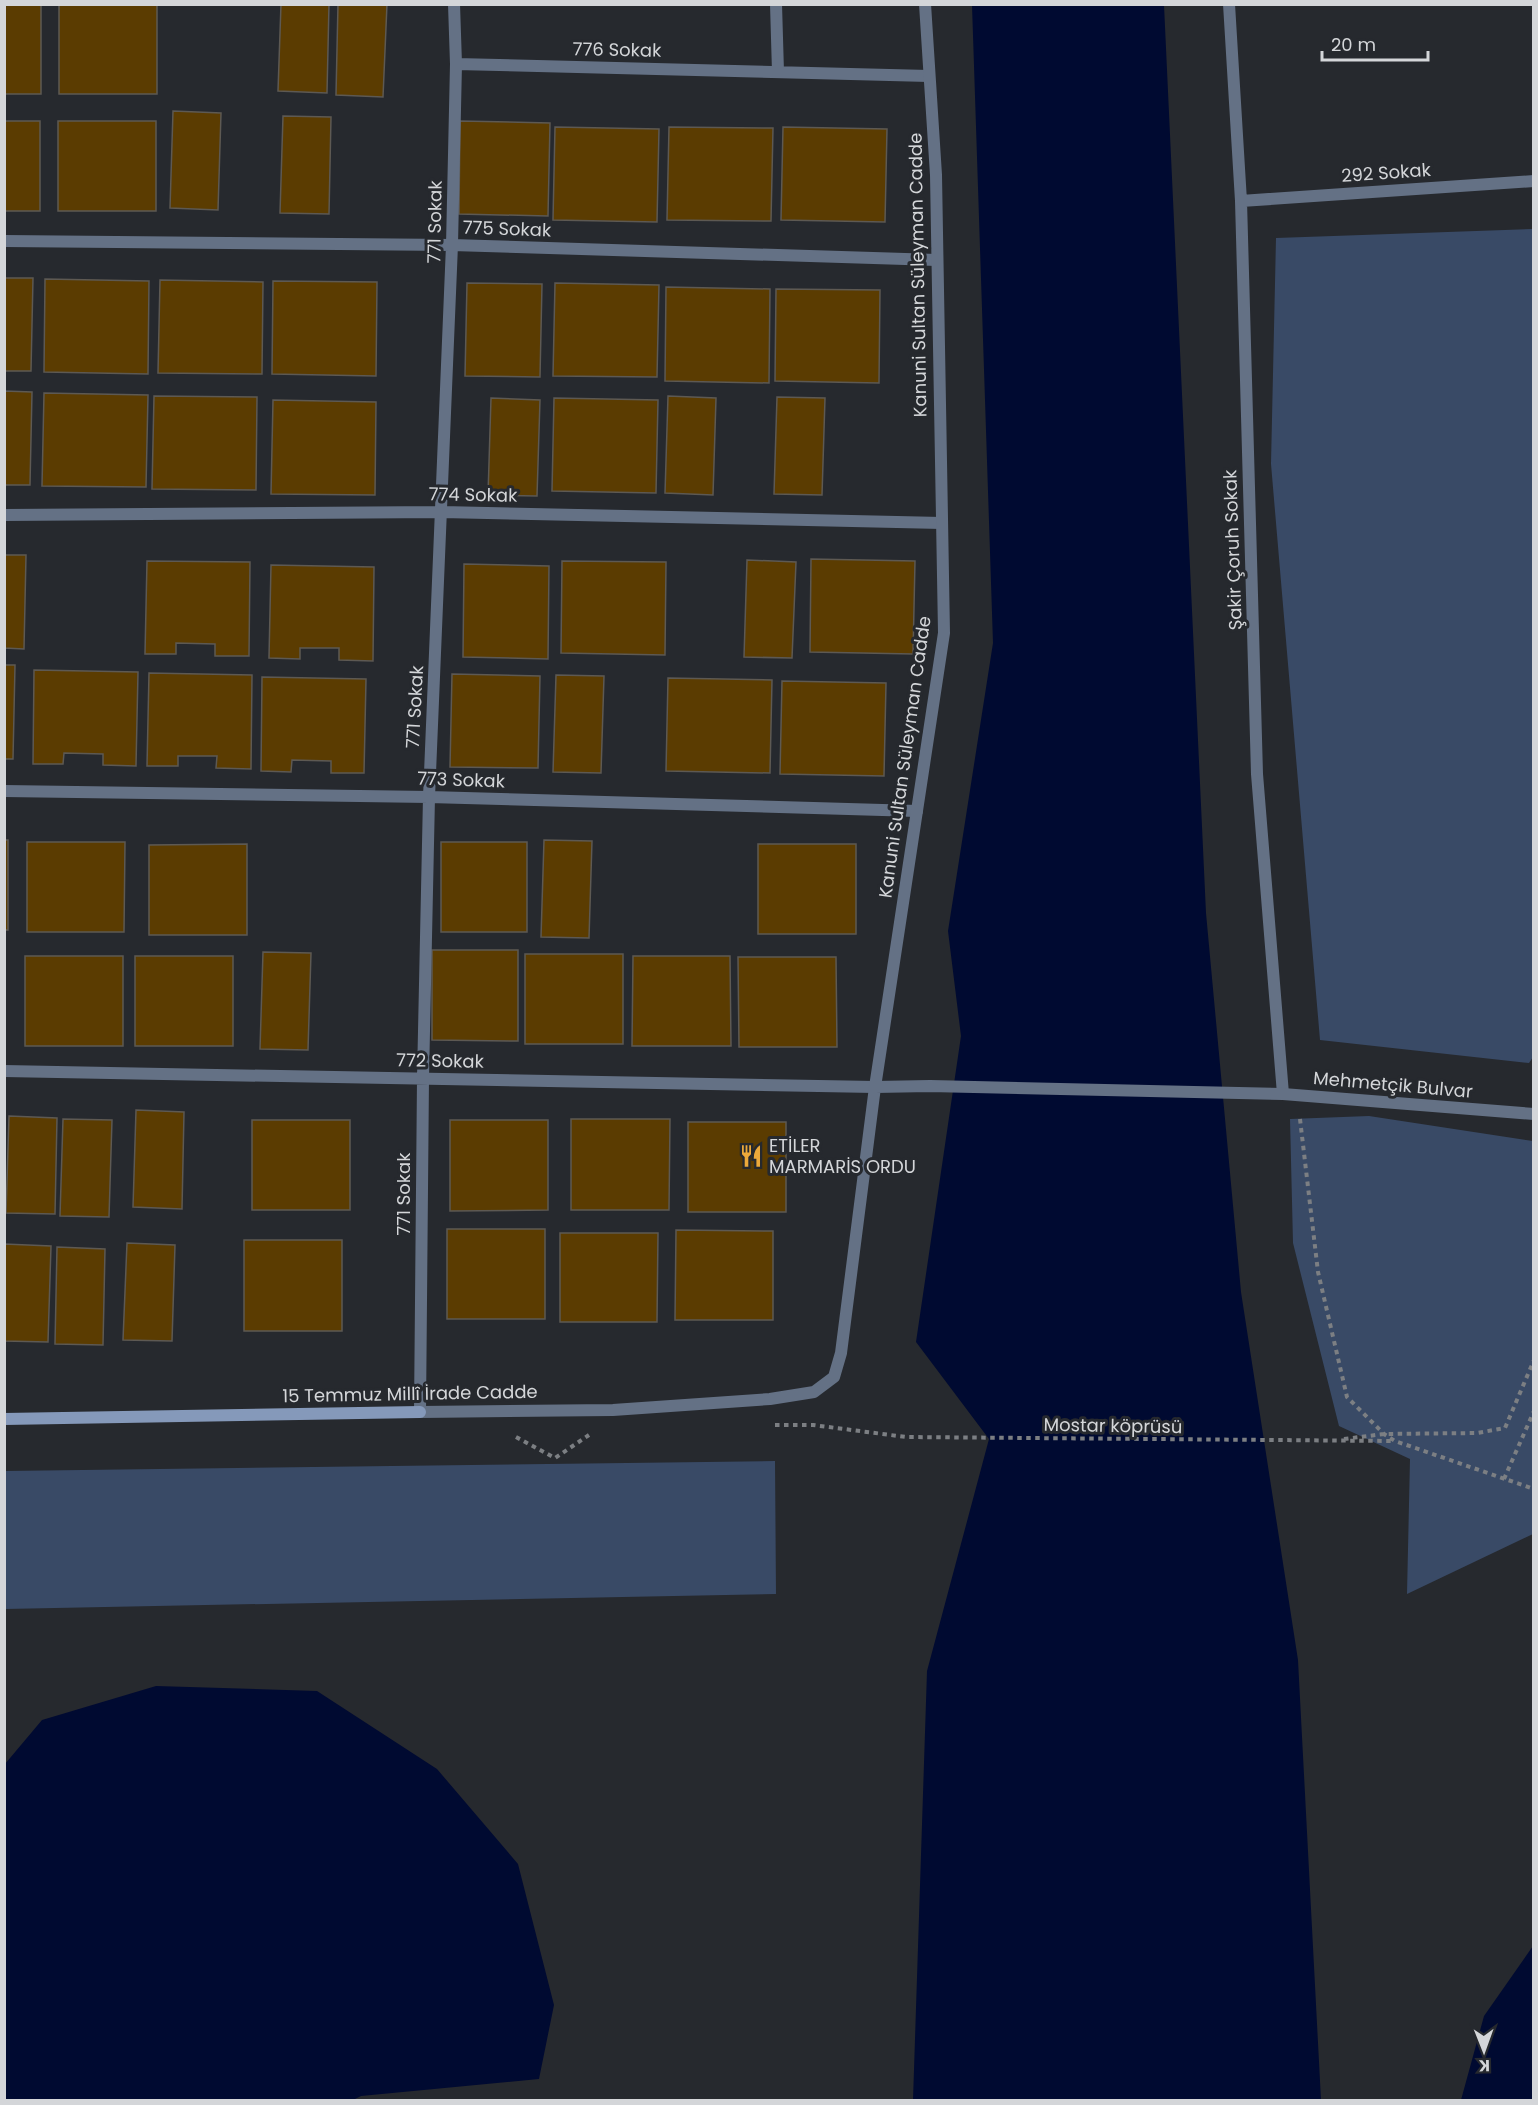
<svg xmlns="http://www.w3.org/2000/svg" width="1538" height="2105" viewBox="0 0 1538 2105" font-family="Poppins,sans-serif">
	<style>
		.green { fill: #394a66 }
		.water { fill: #000a31 }
		.building { fill: #5b3c01; stroke: #5d5953; stroke-width: 1.5 }
		.lines { fill: none; stroke-linecap: round; stroke-linejoin: round }
		.path { stroke: #7c7f83; stroke-width: 4; stroke-dasharray: 4.5 4.5; stroke-linecap: butt }
		.minor { stroke: #647185; stroke-width: 12 }
		.tertiary { stroke: #647185; stroke-width: 12 }
		.secondary { stroke: #8599ba; stroke-width: 12 }
		.labels { text-anchor: middle; stroke-width: 6; stroke-linejoin: round; paint-order: stroke }
		.street-label { font-size: 18px; fill: #d4d6d9; stroke: #26292e }
		.poi-label { font-size: 18px; fill: #d4d6d9; stroke: #26292e; text-anchor: start }
	</style>
	<rect width="100%" height="100%" fill="#26292e"/>
	<path class="green" d="M1533,229V1057L1529,1063L1320,1040L1271,464L1276,238Z
		M1369,1116L1533,1141V1534L1407,1594L1410,1459L1339,1426L1293,1243L1290,1119Z
		M775,1461L776,1594L5,1609V1471Z"/>
	<path class="water" d="M972,5H1164L1206,913L1241,1292L1298,1660L1321,2100H913L927,1671L989,1439L916,1342L961,1036L948,931L993,643Z
		M156,1686L317,1691L437,1769L518,1864L554,2005L539,2079L361,2096L353,2100H5V1764L42,1720Z
		M1533,1946V2100H1461L1484,2016Z"/>
	<path class="building" d="M4,4H41V94H4Z
		M59,4H157V94H59Z
		M281,4H329L327,93L278,91Z
		M338,4H387L383,97L336,95Z
		M173,111L221,113L218,210L170,208Z
		M283,116L331,117L329,214L280,213Z
		M4,121H40V211H4Z
		M58,121H156V211H58Z
		M460,121L550,123L548,216L459,214Z
		M555,127L659,129L657,222L553,220Z
		M669,127L773,128L771,221L667,220Z
		M783,127L887,129L885,222L781,220Z
		M4,278H33L31,371H4Z
		M45,279L149,281L148,374L44,372Z
		M160,280L263,282L262,374L158,373Z
		M273,281L377,282L376,376L272,374Z
		M467,283L542,284L540,377L465,376Z
		M555,283L659,285L657,377L553,376Z
		M666,287L770,289L769,383L665,381Z
		M776,289L880,290L879,383L775,381Z
		M4,391L32,392L30,485H4Z
		M44,393L148,395L146,487L42,486Z
		M154,396L257,397L256,490L152,489Z
		M668,396L716,398L713,495L665,493Z
		M777,397L825,398L822,495L774,494Z
		M491,398L540,400L537,496L488,495Z
		M554,398L658,400L656,493L552,491Z
		M273,400L376,402L375,495L271,494Z
		M4,555H26L24,649L4,648Z
		M811,559L915,561L913,654L810,652Z
		M747,560L796,562L792,658L744,657Z
		M147,561L250,562L249,656H215V644L176,643V654H145Z
		M562,561L666,562L665,655L561,653Z
		M464,564L549,566L548,659L463,657Z
		M271,565L374,567L373,661L339,660V648H300V659L269,658Z
		M4,665H15L13,759H4Z
		M34,670L138,672L136,766L103,765V754L64,753L63,764H33Z
		M149,673L252,675L251,769L216,768L217,756H178V766H147Z
		M452,674L540,676L538,768L450,767Z
		M556,675L604,676L601,773L553,772Z
		M262,677L366,679L364,773H331V761L292,760L291,772L261,771Z
		M668,678L772,680L770,773L666,771Z
		M782,681L886,683L884,776L780,774Z
		M4,840H8V930H4Z
		M544,840L592,841L589,938L541,937Z
		M27,842H125L124,932H27Z
		M441,842H527V932H441Z
		M247,844V935H149V845Z
		M758,844H856V934H758Z
		M432,950H518V1041L432,1040Z
		M263,952L311,953L308,1050L260,1049Z
		M525,954H623V1044H525Z
		M25,956H123V1046H25Z
		M135,956H233V1046H135Z
		M633,956H730L731,1046H632Z
		M738,957H836L837,1047H739Z
		M136,1110L184,1112L182,1209L133,1207Z
		M9,1116L57,1118L55,1214L6,1213Z
		M63,1119L112,1120L109,1217L60,1216Z
		M571,1119H670L669,1210H571Z
		M252,1120H350V1210H252Z
		M450,1120H548V1210L450,1211Z
		M688,1122H786V1212H688Z
		M447,1229H545V1319H447Z
		M676,1230L773,1231V1320H675Z
		M560,1233H658L657,1322H560Z
		M244,1240H342V1331H244Z
		M127,1243L175,1245L172,1341L123,1340Z
		M4,1244L51,1246L48,1342L4,1341Z
		M57,1247L105,1249L103,1345L55,1344Z"/>
	<g class="lines">
		<path class="path" d="M1300,1119L1318,1272L1347,1397L1384,1434L1395,1441L1534,1489
			M775,1425H813L906,1437L1395,1441
			M516,1437L555,1458L589,1435
			M1344,1439L1384,1434L1477,1433L1505,1428L1534,1360
			M1504,1479L1534,1411"/>
		<path class="minor" d="M776,4L778,72
			M1229,4L1241,201L1257,774L1283,1094
			M456,64L929,76
			M1241,201L1534,181
			M4,241L452,245L937,260
			M4,515L442,512L942,523
			M4,791L429,797L917,811
			M4,1071L875,1087
			M420,1412L423,1078L429,797L452,245L456,64L454,4"/>
		<path class="tertiary" d="M875,1087L930,1086L1283,1094L1534,1114
			M420,1412L613,1410L770,1399L814,1392L834,1377L841,1353L875,1087L944,633L936,175L925,4"/>
		<path class="secondary" d="M4,1419L420,1412"/>
	</g>
	<defs>
		<g id="restaurant-bare" transform="scale(1.8)"><path d="M-5-6h1v4h1v-4h1v4h1v-4h1v5L-1.5 .5V6h-2V.5L-5-1ZM5-6V6H3V1.5H1.5Q1.5-4 5-6Z" fill="#eca93a" stroke="#26292e" stroke-width="2.5" paint-order="stroke"/></g>
	</defs>
	<g fill-rule="evenodd">
		<use href="#restaurant-bare" x="751" y="1156"/>
	</g>
	<g class="labels">
		<g class="street-label">
			<text transform="translate(617 50) rotate(1)" y="6">776 Sokak</text>
			<text transform="translate(1386 173) rotate(-4)" y="6">292 Sokak</text>
			<text transform="translate(435 222) rotate(-89)" y="6">771 Sokak</text>
			<text transform="translate(507 229) rotate(2)" y="6">775 Sokak</text>
			<text transform="translate(918 275) rotate(-91)" y="6">Kanuni Sultan Süleyman Cadde</text>
			<text transform="translate(473 495) rotate(1)" y="6">774 Sokak</text>
			<text transform="translate(1233 550) rotate(-92)" y="6">Şakir Çoruh Sokak</text>
			<text transform="translate(415 707) rotate(-87)" y="6">771 Sokak</text>
			<text transform="translate(905 757) rotate(-82)" y="6">Kanuni Sultan Süleyman Cadde</text>
			<text transform="translate(461 780) rotate(2)" y="6">773 Sokak</text>
			<text transform="translate(440 1061) rotate(1)" y="6">772 Sokak</text>
			<text transform="translate(1393 1085) rotate(5)" y="6">Mehmetçik Bulvar</text>
			<text transform="translate(404 1194) rotate(-90)" y="6">771 Sokak</text>
			<text transform="translate(410 1394) rotate(-1)" y="6">15 Temmuz Millî İrade Cadde</text>
			<text transform="translate(1113 1426) rotate(1)" y="6">Mostar köprüsü</text>
		</g>
		<g class="poi-label">
			<text x="769" y="1152">ETİLER<tspan x="769" dy="21">MARMARİS ORDU</tspan></text>
		</g>
	</g>
	<rect width="1538" height="2105" fill="none" stroke="#d4d6d9" stroke-width="12"/>
	<g transform="translate(1484 2051) rotate(179)" stroke="#26292e" stroke-width="4.5" paint-order="stroke">
	<path d="M0-4.5L10 22L0 15L-10 22Z" fill="#d4d6d9"/>
	<text y="-9" font-size="16" font-weight="bold" text-anchor="middle" fill="#d4d6d9">K</text>
	</g>
	<path d="M1322 51v9h106v-9" fill="none" stroke="#d4d6d9" stroke-width="3"/>
	<text x="1331" y="51" font-size="18" fill="#d4d6d9" stroke="#26292e" stroke-width="4.5" paint-order="stroke">20 m</text>
</svg>
